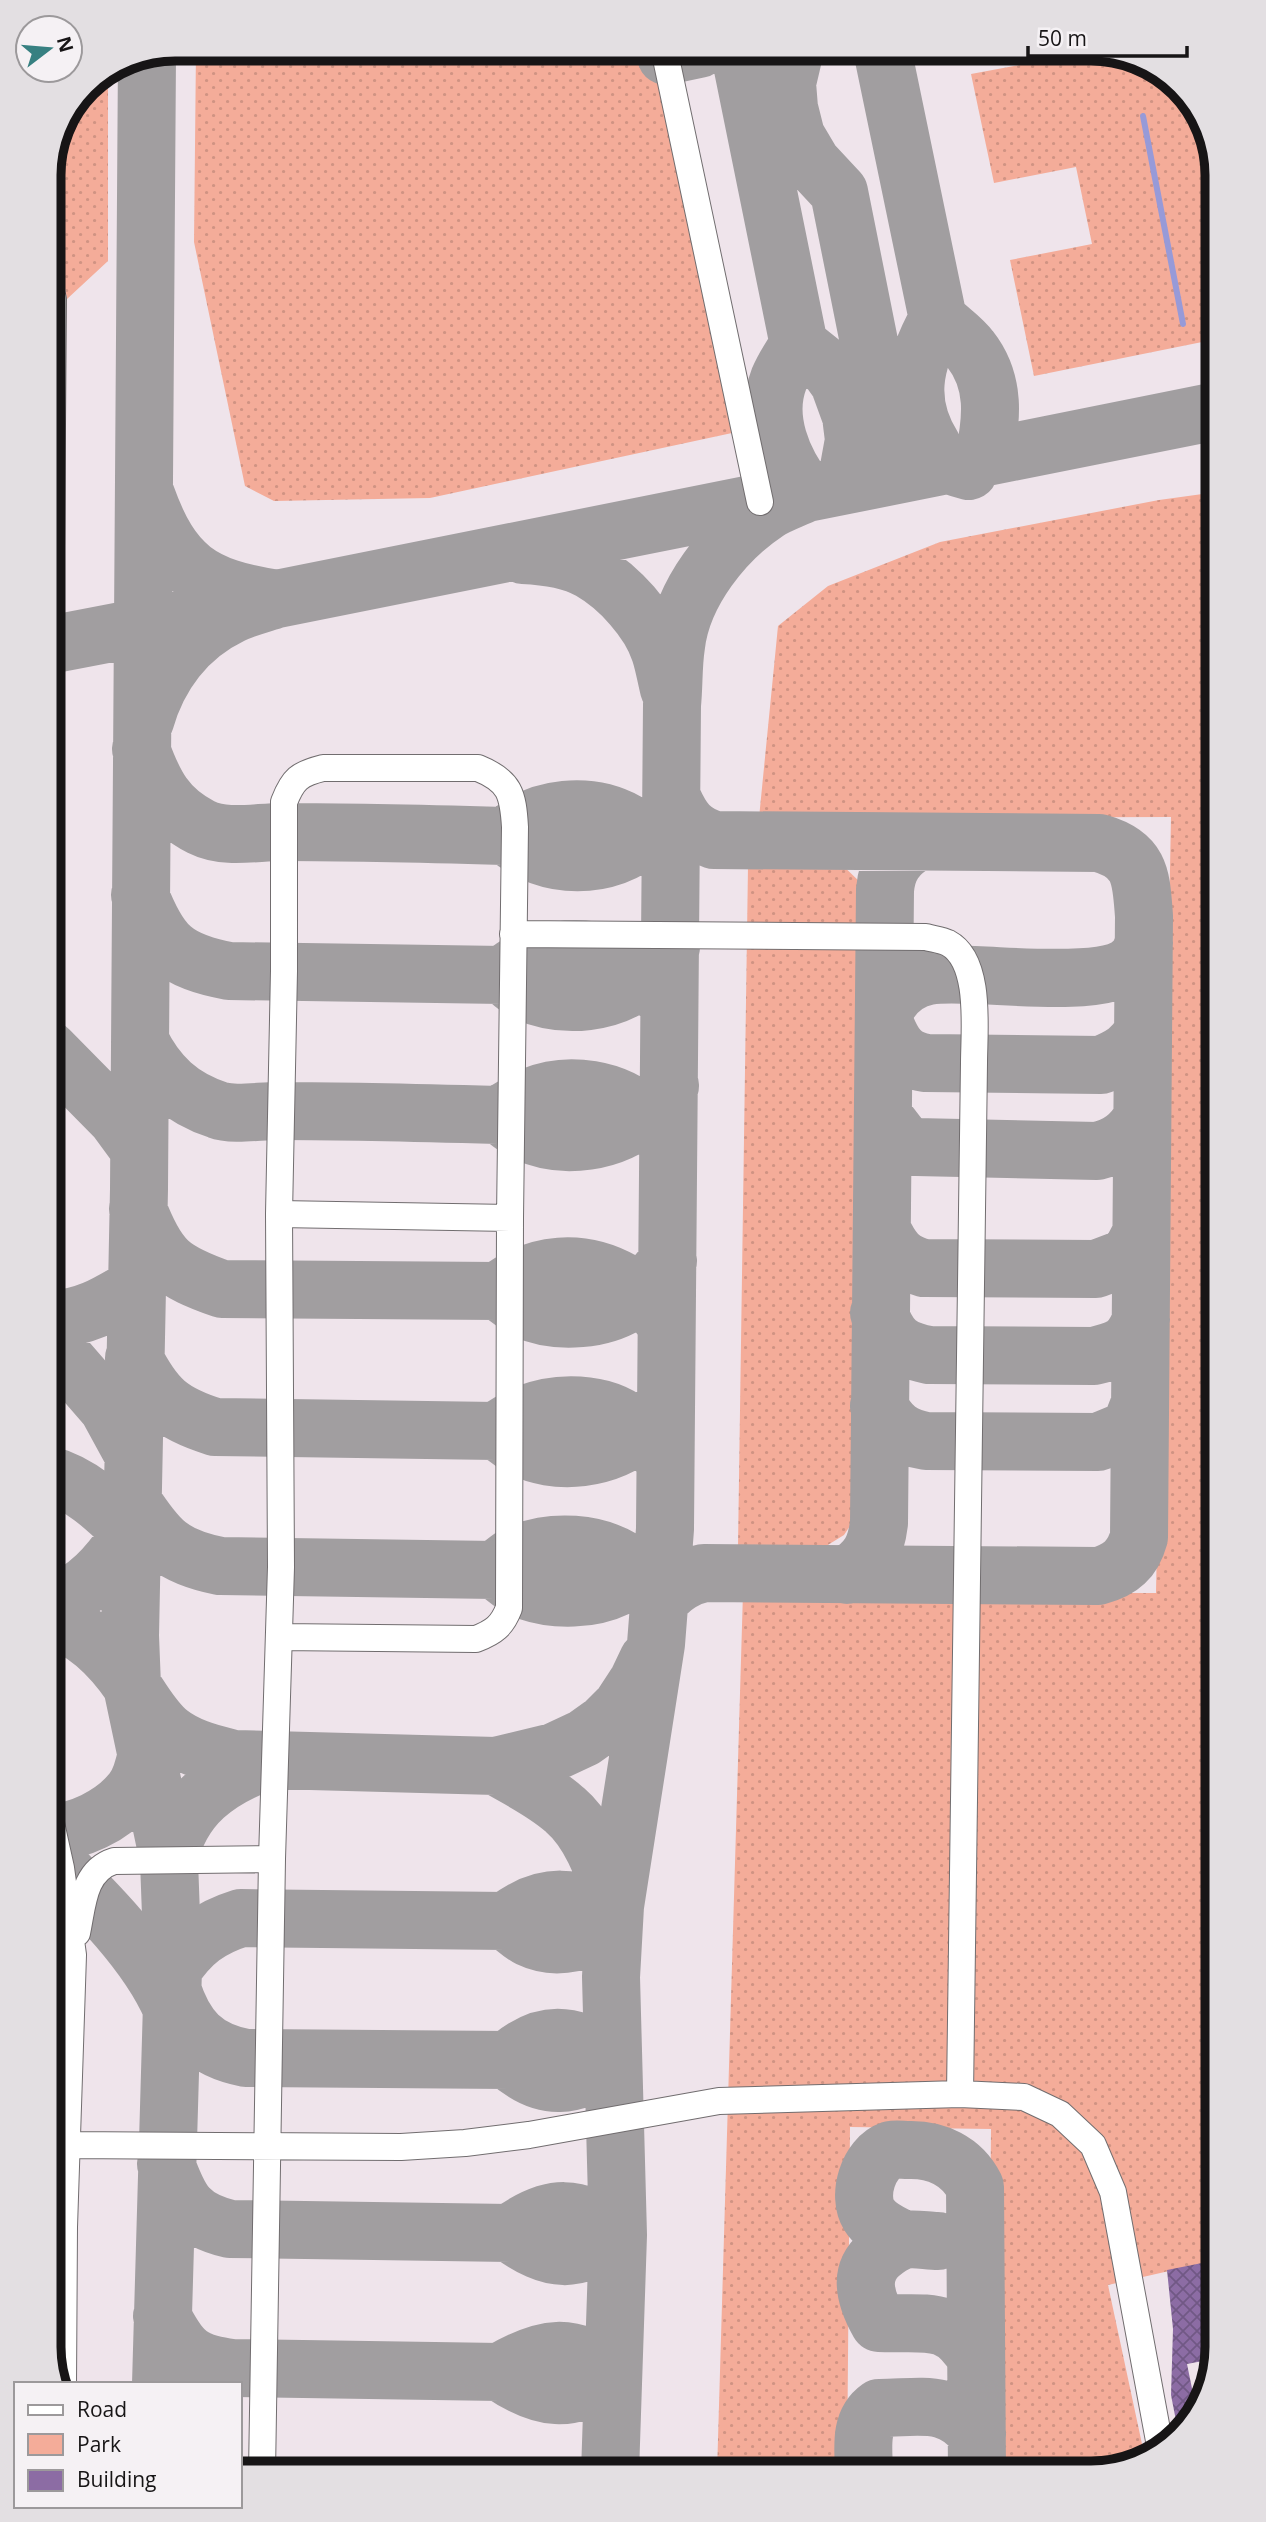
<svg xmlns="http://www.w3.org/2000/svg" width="1266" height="2522" viewBox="0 0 1266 2522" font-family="'Open Sans',sans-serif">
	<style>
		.built { fill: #efe4eb }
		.green { fill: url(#green-dots) }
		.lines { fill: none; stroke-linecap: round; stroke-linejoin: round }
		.stream { stroke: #979ad8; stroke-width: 6 }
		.taxiway { stroke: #a19ea0; stroke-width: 58 }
		.building { fill: url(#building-cross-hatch) }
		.minor-casing { stroke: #716d6f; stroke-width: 28 }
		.minor { stroke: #fff; stroke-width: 26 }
		.rim { fill: none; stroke: #171516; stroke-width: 9 }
	</style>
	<defs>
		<pattern id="green-dots" width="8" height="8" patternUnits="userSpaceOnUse" patternTransform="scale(1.75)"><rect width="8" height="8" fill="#f4ac99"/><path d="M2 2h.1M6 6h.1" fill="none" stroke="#d09383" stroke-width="1.8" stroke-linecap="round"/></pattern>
		<pattern id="building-cross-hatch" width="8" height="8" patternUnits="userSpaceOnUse" patternTransform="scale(1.75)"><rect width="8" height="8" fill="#8c6ca4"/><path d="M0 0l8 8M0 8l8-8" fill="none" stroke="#715885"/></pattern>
	</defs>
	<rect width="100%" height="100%" fill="#f5f1f4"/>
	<path class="built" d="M176,49H1099L1167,75L1208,128L1217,176V2347L1195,2417L1138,2464L1090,2473H240V2384H56L49,2346V168L86,86L128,58Z"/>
	<path class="green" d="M196,49H652L732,433L430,498L274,501L245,486L194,242Z
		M1101,50L1167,75L1208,128L1217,176V339L1034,376L1010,260L1092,244L1076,167L994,183L971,74Z
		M108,71V261L67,299L61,267L49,227V168L86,86Z
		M1217,492V2260L1108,2285L1145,2458C1118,2480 1025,2473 988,2473L991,2129L850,2127L847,2473H717L743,1592L1156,1593L1171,817L759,818L778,626L828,586L940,542L1159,500Z
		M806,852L837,860L861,883L871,916L863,1486L858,1514L844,1535L818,1551H750L738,1547L748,866L762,854Z"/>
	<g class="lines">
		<path class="stream" d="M1143,116L1183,324
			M1213,503L1217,516"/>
		<path class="taxiway" d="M739,49L799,345L829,369L839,383L851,416L854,440L846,484
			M795,49L787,83L789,108L796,136L812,163L839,192L879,392C899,436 921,459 969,471
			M882,49L938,319
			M147,55L139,1189L130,1636L132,1686L169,1861L173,1969L161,2384
			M666,56L699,49
			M938,319C948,329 962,338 970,349C996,382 992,419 984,457
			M799,345C792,355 784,367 779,379C764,418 782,461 807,493
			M933,447C905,403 913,363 938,319
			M146,495C172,568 201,587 277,599
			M523,555C545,556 571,559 591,571C619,587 650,621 660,652C664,664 666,677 669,689
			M49,645L179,620
			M145,721C158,675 187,636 231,615C245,608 262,604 277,599L1217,411
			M141,749C154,785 166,809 201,827C227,840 259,831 286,832C360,832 433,834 507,836C546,871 609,871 648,836C658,827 665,817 673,806
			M507,836C537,805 591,802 627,822C644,832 657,848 670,863
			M140,895C160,946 175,961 229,971L503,975C510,981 517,988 525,992C563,1009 614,1005 646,975C655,967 663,957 671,947
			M503,975C538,945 594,940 634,966C647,975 656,990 666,1002
			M884,1012C892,994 907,980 928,976C974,968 1109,995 1137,958C1140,954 1142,948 1144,943
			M884,1022C893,1045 901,1059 926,1063L1101,1065C1120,1057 1134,1050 1143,1031
			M140,1041C157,1076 181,1098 218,1110C234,1116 264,1110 282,1111C354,1111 426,1113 498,1115C507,1120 516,1128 526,1133C563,1150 614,1143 645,1115C654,1107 662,1095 670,1086
			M49,1050L117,1119L139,1149
			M498,1115C510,1109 520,1101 532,1096C568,1081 617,1088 645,1116C653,1124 659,1134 666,1142
			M883,1116L903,1142L916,1147L1097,1151C1118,1146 1131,1137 1142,1118
			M138,1209C158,1261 171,1271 222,1289L498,1291C507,1297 516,1305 525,1310C553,1323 595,1321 622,1307C641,1297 654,1277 668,1261
			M882,1230C892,1251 900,1262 924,1268L1096,1269L1125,1258L1133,1249L1141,1234
			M498,1291C536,1262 582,1258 624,1282C630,1285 638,1288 642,1293C650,1300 656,1311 662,1319
			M879,1313C890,1341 899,1349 929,1355L1094,1356C1121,1349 1131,1346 1141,1320
			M49,1320C85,1318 106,1305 136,1287
			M49,1340L108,1408L132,1452
			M134,1358C155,1399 170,1413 215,1427L496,1431C504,1435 511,1442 518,1446C554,1467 612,1460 641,1431C650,1423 658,1412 666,1402
			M879,1406C890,1427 902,1437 926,1441L1098,1442L1127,1430L1133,1421L1140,1403
			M496,1431C505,1425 515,1418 525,1414C557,1401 602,1401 630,1423C643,1434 653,1447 664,1459
			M132,1501C159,1542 171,1556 220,1566L495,1570C505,1577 516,1588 527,1591C556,1601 591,1600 618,1587C636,1578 650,1561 663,1547
			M495,1570C503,1564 512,1555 522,1552C554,1540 595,1542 624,1560C638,1569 649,1582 660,1594
			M847,1575C869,1561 876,1548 879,1523L885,890C887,866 897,854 917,842
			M660,1600C673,1586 685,1577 704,1573L1098,1576C1121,1570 1133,1559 1139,1537L1144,916C1141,878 1142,855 1099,843L714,840C691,832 683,822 673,800
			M49,1605C86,1593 111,1564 131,1532C107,1509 82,1484 49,1475
			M49,1618C85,1629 111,1655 132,1686C144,1702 153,1720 169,1733C188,1748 211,1753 234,1759L496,1766L554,1752L584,1738L605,1723L621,1707L638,1681L648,1660
			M496,1766C520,1780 545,1792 565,1810C591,1832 606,1874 615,1906
			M49,1833C78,1832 112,1816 131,1793C141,1782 144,1767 147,1753
			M49,1856C93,1899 148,1953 172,2009
			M169,1859C181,1805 218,1779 267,1761
			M173,1969C191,1942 209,1928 241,1918L506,1921C542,1893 580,1891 614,1924C589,1941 558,1952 529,1938C521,1934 513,1926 506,1921
			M172,1989C185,2029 204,2050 246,2058L508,2060C544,2028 577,2033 613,2061C575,2088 544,2093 508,2060
			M166,2164C180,2202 188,2219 230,2229L510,2233C550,2204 579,2203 618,2235C576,2264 551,2263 510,2233
			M904,2240C891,2233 877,2228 869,2215C857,2196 868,2158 891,2150C896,2149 903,2150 908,2150C936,2149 962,2161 975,2187L977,2473
			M938,2241C927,2241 915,2238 904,2240C896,2242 887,2248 880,2254C857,2274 866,2300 879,2323C925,2325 950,2314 976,2358
			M162,2316C181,2353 191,2363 232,2368L500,2372C542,2347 573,2340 612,2374C571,2405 541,2400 500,2372
			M610,2473L618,2235L611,1977L615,1906L656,1644L665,1529L672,705C674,685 673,665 676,646C682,593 724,540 768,511C779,504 794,499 806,493
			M864,2473C864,2451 858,2423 879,2408C920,2408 949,2398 977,2434"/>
	</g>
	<path class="building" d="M1217,2260V2347L1213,2359L1187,2364L1197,2413L1195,2417L1178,2431L1171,2395L1173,2329L1167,2270Z"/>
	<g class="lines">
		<g class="minor-casing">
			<path id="minor" d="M664,49L760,502
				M49,557L51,549L53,299L49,285
				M513,934L926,937C933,939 942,940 948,943C982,961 974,1031 974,1063L960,2094
				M279,1214L510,1218
				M49,1814L61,1868L73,1955L64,2227
				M77,1933C83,1905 83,1871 114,1861L272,1859
				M65,2145L401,2147L465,2143L529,2135L719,2101L960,2094L1024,2097L1060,2114L1093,2145L1113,2192L1160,2446
				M54,2213L64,2227L63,2384
				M262,2473L272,1859L281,1567L279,1214L284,971V802C293,779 299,774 323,768H478C510,781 513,794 515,827L510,1218L509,1608C502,1626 494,1632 476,1639L279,1637"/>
		</g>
		<use href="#minor" class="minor"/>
	</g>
	<path d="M0 0H1266V2522H0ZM175 61H1091A114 114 0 0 1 1205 175V2347A114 114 0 0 1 1091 2461H175A114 114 0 0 1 61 2347V175A114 114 0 0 1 175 61Z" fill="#e3dfe2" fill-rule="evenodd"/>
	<path class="rim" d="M175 61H1091A114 114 0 0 1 1205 175V2347A114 114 0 0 1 1091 2461H175A114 114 0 0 1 61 2347V175A114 114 0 0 1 175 61Z"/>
	<rect x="14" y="2382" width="228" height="126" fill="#f5f1f4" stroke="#9c999b" stroke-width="2"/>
	<rect x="28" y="2405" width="35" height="10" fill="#ffffff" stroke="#9c999b" stroke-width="2"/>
	<text x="77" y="2417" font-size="21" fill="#171516">Road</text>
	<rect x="28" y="2434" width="35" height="21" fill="#f4ac99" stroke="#9c999b" stroke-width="2"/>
	<text x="77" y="2452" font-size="21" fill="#171516">Park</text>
	<rect x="28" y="2470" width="35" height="21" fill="#8c6ca4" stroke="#9c999b" stroke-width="2"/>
	<text x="77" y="2487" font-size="21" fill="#171516">Building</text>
	<g transform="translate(49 49) rotate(74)"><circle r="33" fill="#f5f1f4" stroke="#9c999b" stroke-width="2"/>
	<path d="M0-5L12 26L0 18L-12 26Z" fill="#378081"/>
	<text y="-10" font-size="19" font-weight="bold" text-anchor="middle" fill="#171516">N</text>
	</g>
	<path d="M1028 46v10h159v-10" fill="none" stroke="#171516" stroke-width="3.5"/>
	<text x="1038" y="46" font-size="21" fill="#171516" stroke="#f5f1f4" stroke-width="5" paint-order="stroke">50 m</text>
</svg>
